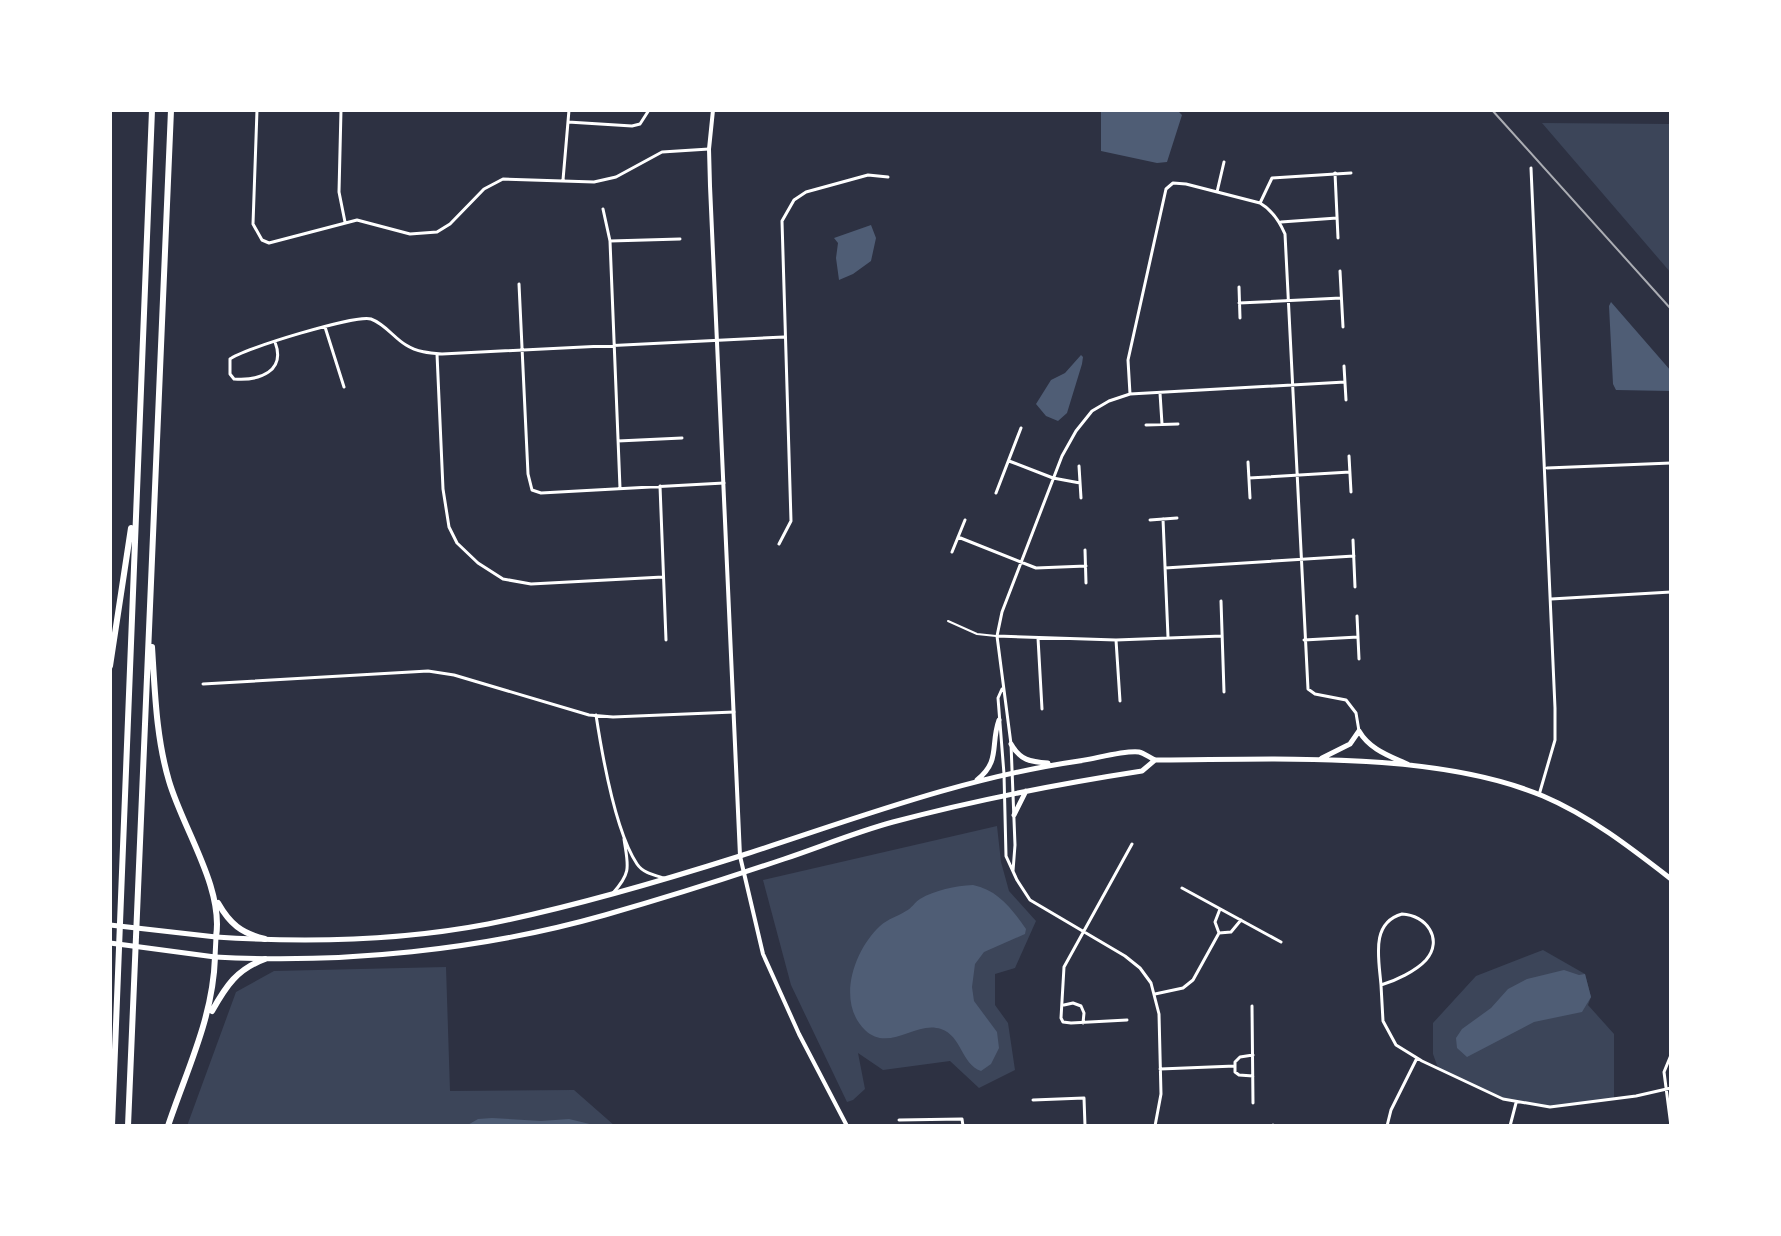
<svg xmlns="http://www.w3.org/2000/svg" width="1781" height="1236" viewBox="0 0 1781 1236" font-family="'PT Sans',sans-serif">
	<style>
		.green { fill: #3c4559 }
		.water { fill: #4f5d75 }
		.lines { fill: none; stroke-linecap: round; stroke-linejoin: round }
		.service { stroke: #fff; stroke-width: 2 }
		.minor { stroke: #fff; stroke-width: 3 }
		.tertiary { stroke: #fff; stroke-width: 4 }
		.secondary { stroke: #fff; stroke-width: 5 }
		.primary { stroke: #fff; stroke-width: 5 }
		.motorway { stroke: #fff; stroke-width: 6 }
		.rail { stroke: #abadb3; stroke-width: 2 }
	</style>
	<rect width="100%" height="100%" fill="#2d3142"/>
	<path class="green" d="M1542,123L1671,124V273Z
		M997,826L1001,862L1009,891L1036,921L1015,968L995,974V1005L1008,1023L1015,1070L979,1088L950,1061L883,1070L858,1053L865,1089L853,1100L847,1102L791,985L763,880Z
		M1543,950L1585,974L1591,997L1588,1005L1614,1034V1099C1590,1102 1562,1108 1538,1106C1502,1104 1470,1083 1438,1068L1433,1054V1023L1476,976Z
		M446,967L450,1091L574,1090L615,1126H187L236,992L274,971Z"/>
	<path class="water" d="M1101,110L1179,112L1182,115L1167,162L1157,163L1101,151Z
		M871,225L876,238L871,261L853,274L839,280L836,258L838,243L834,238Z
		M1611,302L1671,371V391L1616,390L1613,384L1609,306Z
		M1081,355L1083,357L1082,364L1067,413L1058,421L1046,416L1036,404L1051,380L1065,373Z
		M973,885C998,890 1012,909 1026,929L1025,934L984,952L975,964L972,987L974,1001L997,1032L999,1048L991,1064L981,1071C961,1064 962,1036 941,1029C916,1020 889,1053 865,1030C836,1002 854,950 880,926C889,918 897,917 906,911C911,909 915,902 920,899C935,890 955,886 973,885Z
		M1564,970L1579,975L1585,974L1591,997L1582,1012L1534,1022L1467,1057L1457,1048L1456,1038L1462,1029L1491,1008L1508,989L1527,979Z
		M492,1118L541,1121L569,1119L598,1126H466L478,1119Z"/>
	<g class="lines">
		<path class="service" d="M948,621L977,634L996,636"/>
		<path class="minor" d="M257,110L253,224L262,240L269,243L357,220L410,234L437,232L450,224L484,189L503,179L594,182L616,177L662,152L709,149
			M341,110L339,192L345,222
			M568,122L632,126L640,124L649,110
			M1531,168L1555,708V740L1539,795
			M1335,173L1338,238
			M563,180L569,110
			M1217,192L1224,162
			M1261,201L1272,178L1351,173
			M603,209L610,241L620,488
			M1281,222L1337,218
			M610,241L680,239
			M1340,271L1343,327
			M519,284L528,474L532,490L541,493L724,483
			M1239,287L1240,318
			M1239,303L1341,298
			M325,327L344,387
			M275,342C286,371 260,381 234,379L230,374V359C242,349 357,314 371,319C385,324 394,338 406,345C417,352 429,353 442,354L784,337
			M437,354L443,489L449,527L457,543L478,563L503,579L531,584L663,577
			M1344,366L1346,400
			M1160,393L1162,424
			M1130,394L1128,360L1166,189L1173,183L1186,184L1260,203C1272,210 1279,220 1285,234L1308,689L1315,694L1346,700L1356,713L1359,731
			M1146,425L1178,424
			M618,441L682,438
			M1349,456L1351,492
			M1009,461L1053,478L1080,483
			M1248,462L1250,498
			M1079,466L1081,498
			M1547,468L1671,463
			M1249,478L1350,472
			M660,486L666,640
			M996,493L1021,428
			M1163,519L1168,637
			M1150,520L1177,518
			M958,537L1036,568L1086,566
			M1353,540L1355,587
			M779,544L791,521L782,221L794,200L806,192L868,175L888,177
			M1085,550L1086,583
			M952,552L965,520
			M1165,568L1354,556
			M1551,599L1671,592
			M1221,601L1224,692
			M1357,616L1359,659
			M997,636L1116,640L1222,636
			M1038,638L1042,709
			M1116,640L1120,701
			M1304,640L1358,637
			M203,684L428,671L454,675L589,715L613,717L734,712
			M1002,689L998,698L1004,774L1006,856L1017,880L1030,900L1125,956L1140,968L1151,983L1159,1014L1161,1094L1155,1126
			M596,715C602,754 615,831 637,864C643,873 654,875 664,878
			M1013,871L1015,845L1011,744L997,636L1002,612L1062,456L1076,431L1092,411L1109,401L1130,394L1345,382
			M1182,888L1281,942
			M613,893C632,872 628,866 624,839
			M1220,909L1215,922L1219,933L1231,932L1241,920
			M1402,914C1426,915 1444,939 1426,960C1416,971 1395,981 1381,985C1379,959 1370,923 1402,914Z
			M1381,985L1383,1021L1396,1045L1422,1061L1503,1099L1550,1107L1636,1096L1671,1088
			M1155,994L1183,988L1193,980L1219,933
			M1064,1005L1073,1003L1081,1006L1084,1013L1083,1023
			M1252,1006L1253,1103
			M1127,1020L1071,1023L1063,1022L1061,1018L1064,967L1132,844
			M1253,1055L1240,1057L1235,1062V1072L1239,1075L1253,1076
			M1160,1069L1235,1066
			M1033,1100L1084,1098L1085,1126
			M899,1120L962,1119L963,1126
			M1273,1125V1126
			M1387,1126L1391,1110L1417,1058
			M1510,1126L1516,1103
			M1671,1126L1664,1072L1671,1055"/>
		<path class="tertiary" d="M713,110L709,149L710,186L740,856L763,954L799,1034L847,1126"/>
		<path class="secondary" d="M1011,744C1020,760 1030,762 1048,763
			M1322,758L1350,744L1359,731C1370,750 1390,756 1409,765
			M977,780C1001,761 990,745 999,720
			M1014,815L1026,791
			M216,937C307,943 399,941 488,924C573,907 658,882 740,856C852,820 961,778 1079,761C1095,759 1124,750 1139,752C1144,753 1150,758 1155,760C1273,760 1433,750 1543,796C1590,816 1631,848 1671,879
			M215,957C343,964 482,950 605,915C665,898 725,879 784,859C820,847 856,832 893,822C975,800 1058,784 1142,771L1155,760"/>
		<path class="primary" d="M110,925L216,937L215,957L110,943"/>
		<path class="motorway" d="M152,647C155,692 156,737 169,781C183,829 224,888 216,937
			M110,666L131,528
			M218,903C230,924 241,933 265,939
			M212,1011C226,986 237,969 265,959
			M112,1126L152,110
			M128,1126L171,110
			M168,1126C187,1069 213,1018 215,957"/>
		<path class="rail" d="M1492,110L1671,309"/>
	</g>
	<rect width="1781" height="1236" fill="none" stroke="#ffffff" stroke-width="224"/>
</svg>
